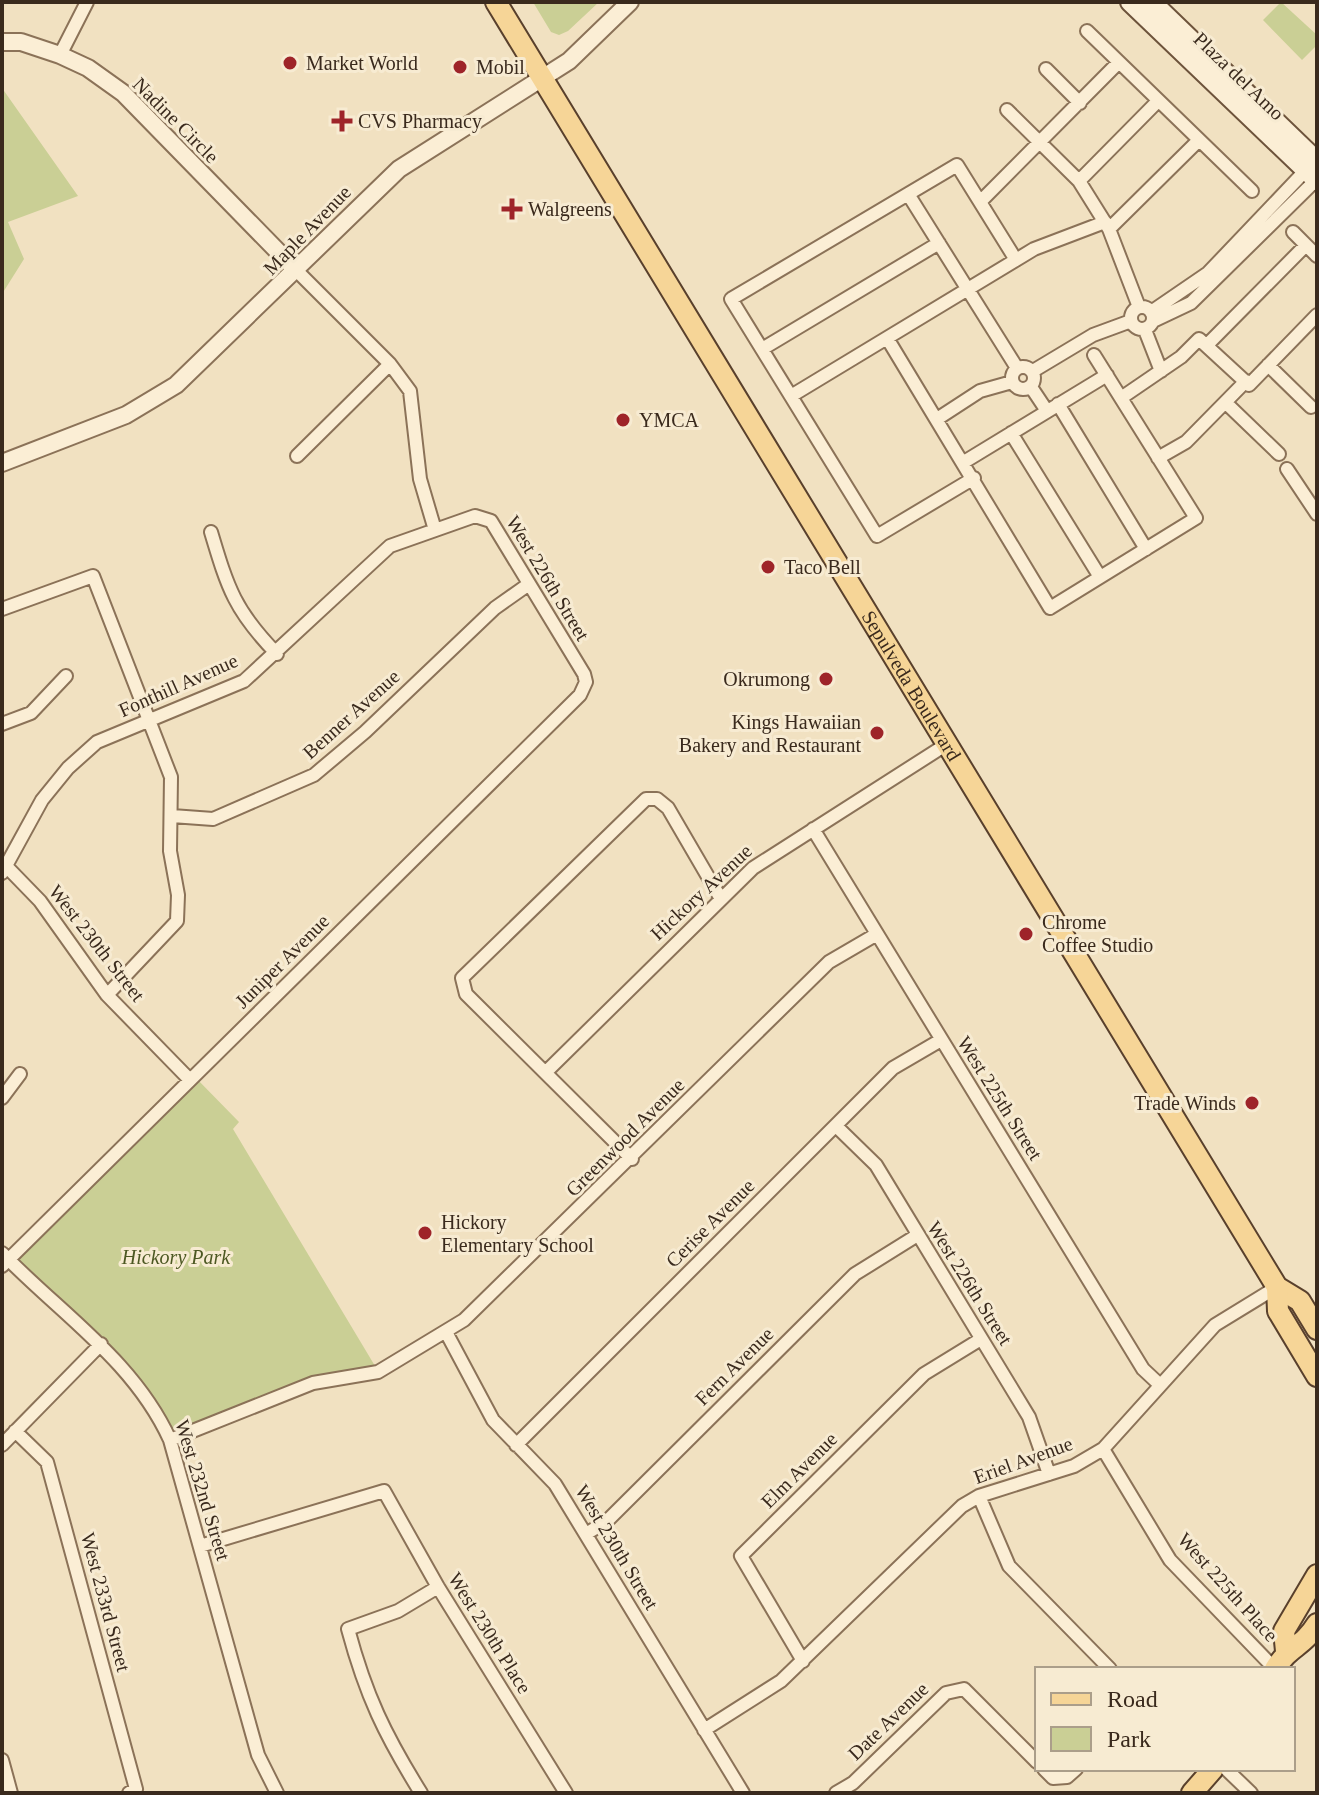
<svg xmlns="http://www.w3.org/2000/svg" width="1319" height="1795" viewBox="0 0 1319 1795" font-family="'Times New Roman',serif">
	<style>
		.green { fill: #cacf95 }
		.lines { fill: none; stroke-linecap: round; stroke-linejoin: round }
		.minor-casing { stroke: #8b7258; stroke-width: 16 }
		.tertiary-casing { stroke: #8b7258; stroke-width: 20 }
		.secondary-casing { stroke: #6d533b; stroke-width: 22 }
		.primary-casing { stroke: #59402c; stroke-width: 24 }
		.minor { stroke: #fbeed5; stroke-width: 12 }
		.tertiary { stroke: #fbeed5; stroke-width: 16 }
		.secondary { stroke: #fbeed5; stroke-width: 18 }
		.primary { stroke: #f6d597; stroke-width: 20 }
		.poi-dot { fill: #9e2429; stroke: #f7ebd2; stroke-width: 3 }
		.labels { text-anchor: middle; stroke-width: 6; stroke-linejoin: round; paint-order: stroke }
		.poi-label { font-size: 20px; fill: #3a2a1d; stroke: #f7ebd2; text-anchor: start }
		.street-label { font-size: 20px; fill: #3a2a1d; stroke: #f7ebd2 }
		.park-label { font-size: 20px; font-style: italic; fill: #4c5822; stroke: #f7ebd2 }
	</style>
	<rect width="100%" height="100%" fill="#f1e1c1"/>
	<path class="green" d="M533,2H599L568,31L559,35L551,32Z
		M1281,2L1317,35V45L1302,60L1263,20Z
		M2,88L78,196L8,222L24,259L2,294Z
		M195,1077L239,1122L233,1129L378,1371L339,1377L171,1438L159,1412L10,1259Z"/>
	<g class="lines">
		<g class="minor-casing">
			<path id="minor" d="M1087,31L1119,62
				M60,55L87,2
				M1046,69L1080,103
				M1007,110L1079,181L1109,229L1139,307
				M1079,181L1158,101
				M908,194L1017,368
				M981,201L1119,62L1252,191
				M1109,229L1199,140
				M1293,232L1317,256
				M296,270L390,364L410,391L420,479L435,530
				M1131 318a11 11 0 1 1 22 0a11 11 0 1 1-22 0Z
				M1151,312L1208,273L1306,170
				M1153,321L1191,303L1316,180
				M1145,330L1161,371
				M887,338L1050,608L1196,518L1094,355
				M1207,345L1306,245
				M762,349L939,243
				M1268,365L1311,407
				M1012 378a11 11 0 1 1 22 0a11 11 0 1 1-22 0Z
				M1033,371L1093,335L1131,321
				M1031,387L1047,411
				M791,396L1034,249L1105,222
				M1121,398L1181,357L1199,339L1249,385L1317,315
				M1226,403L1279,454
				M1058,404L1146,549
				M937,419L980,391L1012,382
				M1011,433L1100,577
				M297,456L390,364
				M1158,458L1186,442L1246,381
				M964,462L1107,375
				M1287,469L1317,514
				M974,478L877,536L731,299L957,165L1016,260
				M211,532C228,589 235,611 277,654
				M2,609L93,576L171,777L170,851L178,895L177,921L107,995
				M2,724L31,713L66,676
				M172,816L213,819L314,775L365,732L495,608L529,584
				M813,829L1143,1369L1159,1384
				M6,866L40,901L107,995L190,1080
				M2,873L42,800L68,768L97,742L244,681L390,546L475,516L491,521L584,674L586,682L580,695L2,1266
				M546,1072L753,868L947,744
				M2,1098L20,1074
				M836,1126L876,1165L1029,1417L1049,1474
				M632,1159L466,994L462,978L646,799H657L668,808L721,899
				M2,1253C61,1314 134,1361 170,1440L258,1755L277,1793
				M446,1332L493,1420L555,1484L743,1793
				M15,1431L47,1462L136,1789L129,1793
				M170,1440L313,1383L378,1372L464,1320L829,962L877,934
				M2,1445L101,1344
				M516,1445L893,1068L941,1040
				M1103,1449L1170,1560L1275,1669
				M979,1496L1009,1566L1110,1669
				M586,1534L607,1521L855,1274L916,1236
				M200,1546L384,1491L438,1587L566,1793
				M803,1661L741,1556L924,1374L981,1339
				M704,1730L781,1681L962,1506L979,1496L1074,1466L1103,1449L1215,1325L1277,1287
				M2,1760L11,1793
				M1044,1769L1053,1778L1067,1777L1076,1769
				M1226,1769L1251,1793
				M421,1793C385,1735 366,1696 348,1629L398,1611L438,1587
				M836,1793L853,1783L946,1693L964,1689L1037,1762"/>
		</g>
		<g class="tertiary-casing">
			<path id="tertiary" d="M2,42H21L60,55L88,68L123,93L296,270
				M2,463L126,415L176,385L399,169L569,61L630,2"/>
		</g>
		<g class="secondary-casing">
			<path id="secondary" d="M1130,2L1317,181
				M1152,2L1317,161"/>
		</g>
		<g class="primary-casing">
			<g id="primary">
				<path id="s1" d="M496,2L1277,1287L1300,1301L1317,1329"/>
				<path d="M1277,1287L1278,1311L1317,1376"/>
				<path d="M1286,1651L1284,1631L1317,1575"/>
				<path d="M1275,1669C1290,1645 1302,1648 1317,1624"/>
				<path d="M1192,1793L1213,1769"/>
			</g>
		</g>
		<use href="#minor" class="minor"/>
		<use href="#tertiary" class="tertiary"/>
		<use href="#secondary" class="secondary"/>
		<use href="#primary" class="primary"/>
	</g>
	<g class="poi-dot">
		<circle cx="290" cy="63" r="8"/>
		<circle cx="460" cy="67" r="8"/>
		<path d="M338 109h8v8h8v8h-8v8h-8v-8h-8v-8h8z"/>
		<path d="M508 197h8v8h8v8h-8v8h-8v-8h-8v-8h8z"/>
		<circle cx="623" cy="420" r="8"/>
		<circle cx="768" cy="567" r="8"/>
		<circle cx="826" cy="679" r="8"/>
		<circle cx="877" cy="733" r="8"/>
		<circle cx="1026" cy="934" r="8"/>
		<circle cx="1252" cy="1103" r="8"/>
		<circle cx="425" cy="1233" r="8"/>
	</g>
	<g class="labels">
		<g class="poi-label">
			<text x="306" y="70">Market World</text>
			<text x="476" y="74">Mobil</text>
			<text x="358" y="128">CVS Pharmacy</text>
			<text x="528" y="216">Walgreens</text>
			<text x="639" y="427">YMCA</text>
			<text x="784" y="574">Taco Bell</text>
			<text x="810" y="686" text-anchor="end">Okrumong</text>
			<text x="861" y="729" text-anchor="end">Kings Hawaiian<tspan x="861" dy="23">Bakery and Restaurant</tspan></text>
			<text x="1042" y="929">Chrome<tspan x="1042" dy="23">Coffee Studio</tspan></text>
			<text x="1236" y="1110" text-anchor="end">Trade Winds</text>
			<text x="441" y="1229">Hickory<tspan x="441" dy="23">Elementary School</tspan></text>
		</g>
		<g class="street-label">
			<text transform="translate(1239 76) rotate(44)" y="7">Plaza del Amo</text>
			<text transform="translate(176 120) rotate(45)" y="7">Nadine Circle</text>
			<text transform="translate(307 230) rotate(-46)" y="7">Maple Avenue</text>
			<text transform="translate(548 578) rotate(59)" y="7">West 226th Street</text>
			<text transform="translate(178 685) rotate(-24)" y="7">Fonthill Avenue</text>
			<text dy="7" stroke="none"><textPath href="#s1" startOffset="800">Sepulveda Boulevard</textPath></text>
			<text transform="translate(351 714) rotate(-42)" y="7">Benner Avenue</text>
			<text transform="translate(701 892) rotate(-43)" y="7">Hickory Avenue</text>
			<text transform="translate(97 943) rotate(52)" y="7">West 230th Street</text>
			<text transform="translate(282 961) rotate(-45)" y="7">Juniper Avenue</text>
			<text transform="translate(1000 1098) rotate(58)" y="7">West 225th Street</text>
			<text transform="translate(625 1137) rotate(-45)" y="7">Greenwood Avenue</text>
			<text transform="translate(710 1223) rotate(-45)" y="7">Cerise Avenue</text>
			<text transform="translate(970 1283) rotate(58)" y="7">West 226th Street</text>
			<text transform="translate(734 1366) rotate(-45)" y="7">Fern Avenue</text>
			<text transform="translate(1023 1460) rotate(-20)" y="7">Eriel Avenue</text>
			<text transform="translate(799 1470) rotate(-45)" y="7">Elm Avenue</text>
			<text transform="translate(203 1490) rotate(73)" y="7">West 232nd Street</text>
			<text transform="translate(617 1547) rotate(59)" y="7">West 230th Street</text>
			<text transform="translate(1228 1587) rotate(48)" y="7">West 225th Place</text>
			<text transform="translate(106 1602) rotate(75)" y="7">West 233rd Street</text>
			<text transform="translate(490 1633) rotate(58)" y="7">West 230th Place</text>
			<text transform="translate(888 1721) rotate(-44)" y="7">Date Avenue</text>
		</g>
		<g class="park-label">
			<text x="176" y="1264">Hickory Park</text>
		</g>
	</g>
	<rect width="1319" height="1795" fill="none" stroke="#3a2a1d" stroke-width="8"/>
	<rect x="1035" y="1667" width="260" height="104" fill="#f7ebd2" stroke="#ab9e8a" stroke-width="2"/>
	<rect x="1051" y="1693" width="40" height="12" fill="#f6d597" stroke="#ab9e8a" stroke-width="2"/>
	<text x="1107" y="1707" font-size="24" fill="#3a2a1d">Road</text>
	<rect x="1051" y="1727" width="40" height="24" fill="#cacf95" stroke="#ab9e8a" stroke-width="2"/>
	<text x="1107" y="1747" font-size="24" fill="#3a2a1d">Park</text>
</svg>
